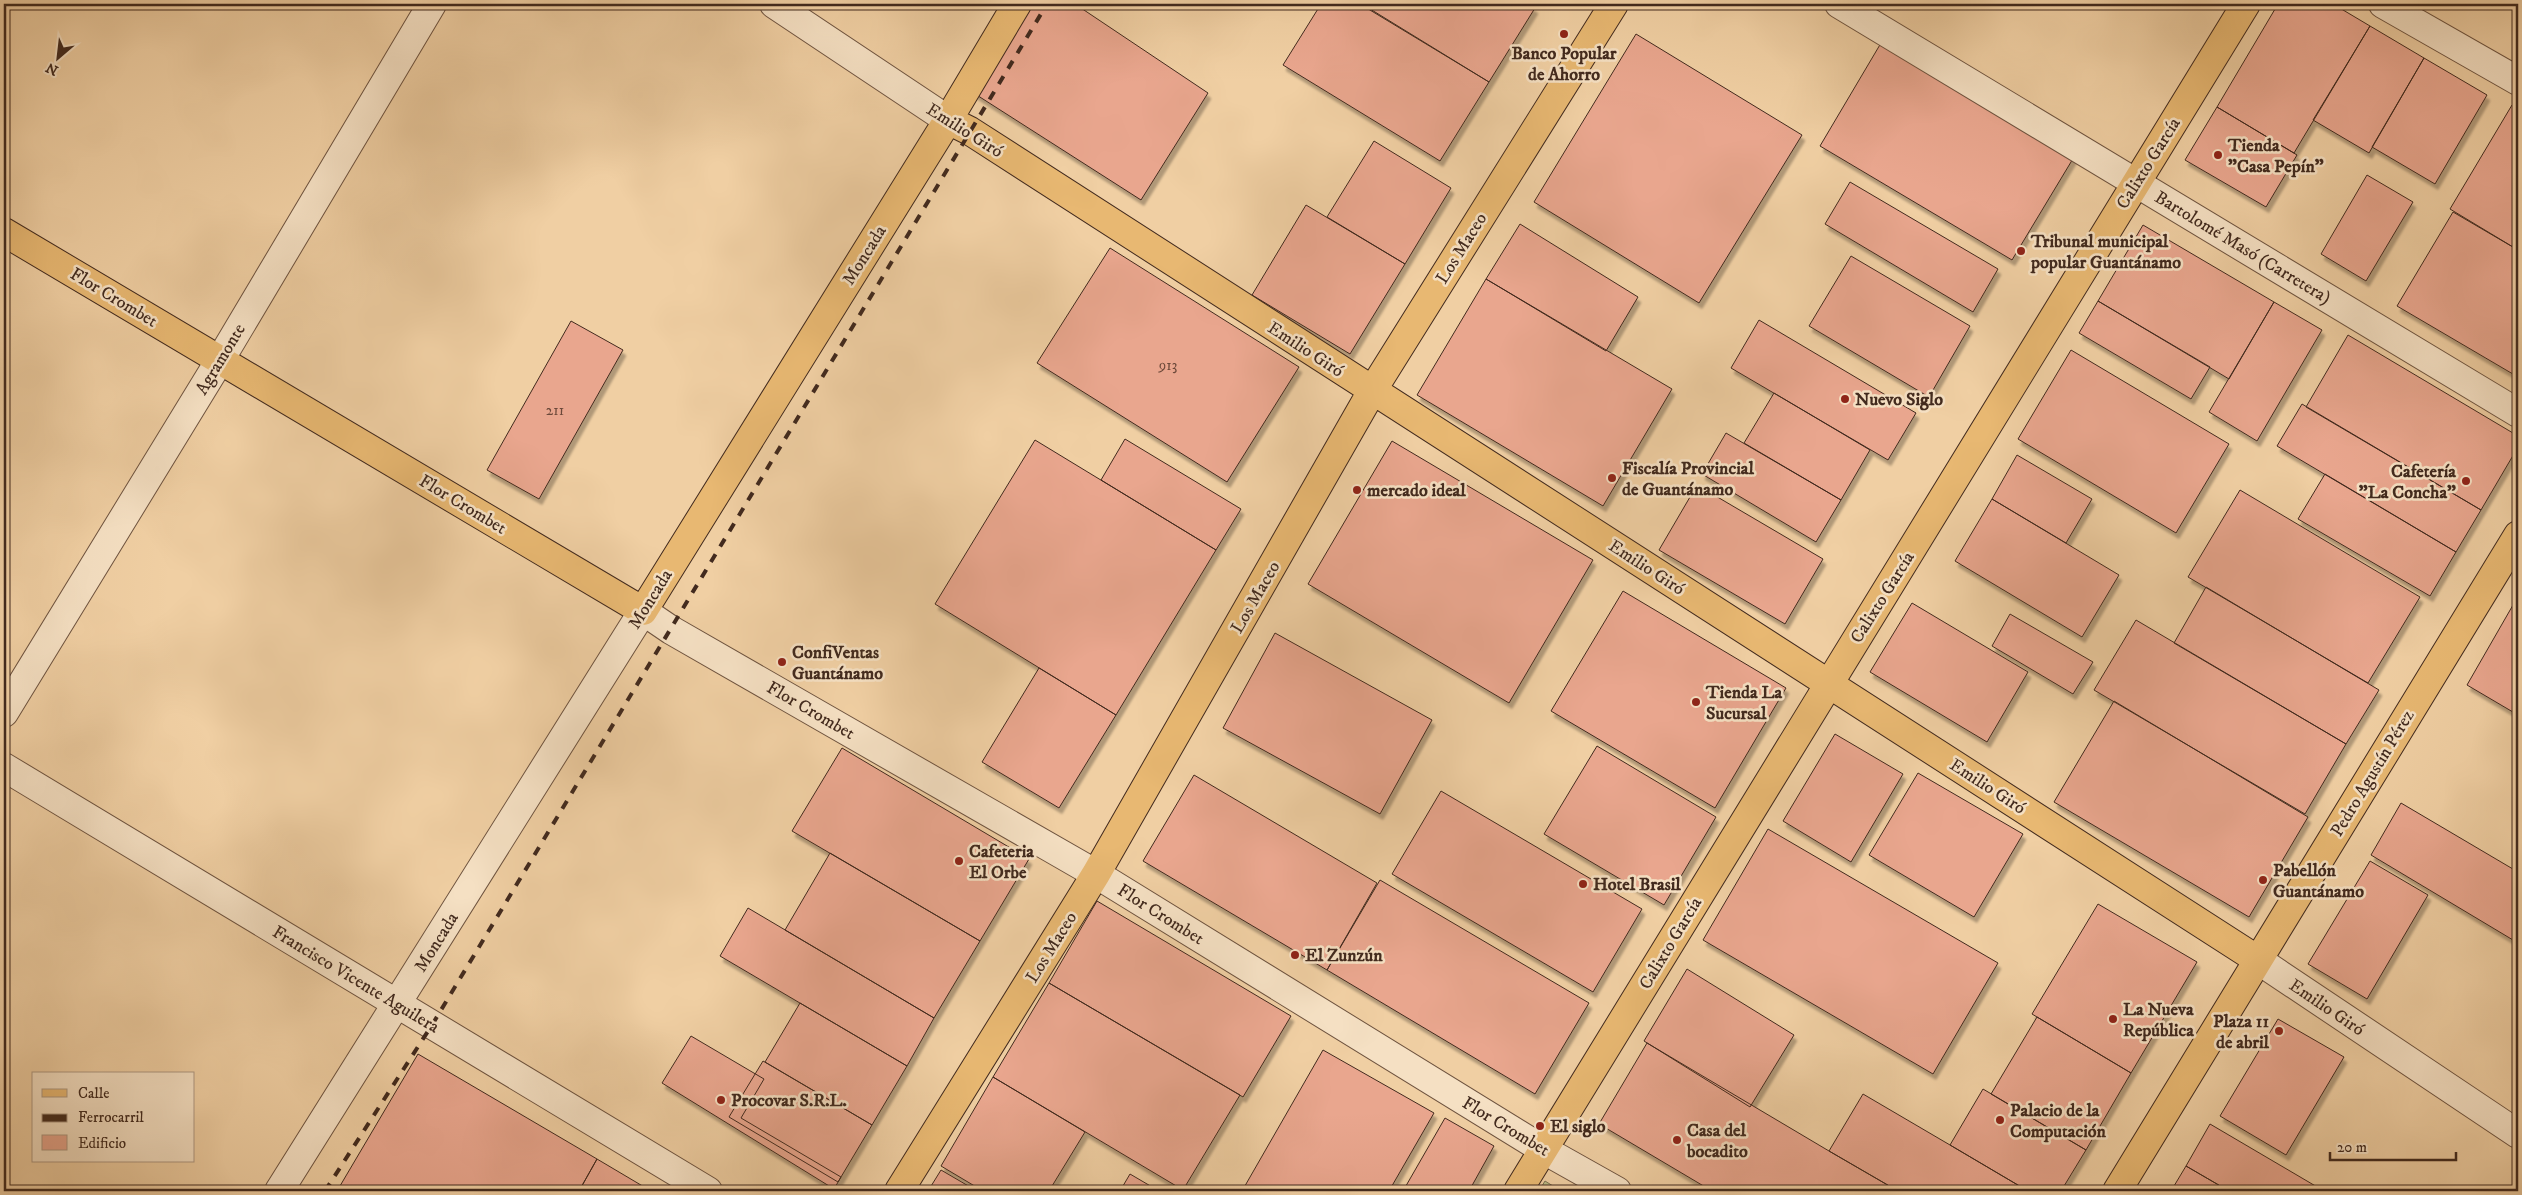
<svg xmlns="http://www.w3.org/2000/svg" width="2522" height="1195" viewBox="0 0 2522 1195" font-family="'IM FELL DW Pica',serif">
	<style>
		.green { fill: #babb85; stroke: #7e7252 }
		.building { fill: #e9a68e; stroke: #422a1e; filter: url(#shadow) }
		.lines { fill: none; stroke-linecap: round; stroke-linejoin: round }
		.minor-casing { stroke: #6e533f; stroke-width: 30 }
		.major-casing { stroke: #422a1e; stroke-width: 30 }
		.minor { stroke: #f5e0c3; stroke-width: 28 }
		.major { stroke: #e8b872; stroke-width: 28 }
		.rail { stroke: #422a1e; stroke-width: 4; stroke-dasharray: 9 9; stroke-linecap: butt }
		.poi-dot { fill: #8f2418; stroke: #f5e0c3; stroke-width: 2 }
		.labels { text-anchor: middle; stroke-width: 5; stroke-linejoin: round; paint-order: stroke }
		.number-label { font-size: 15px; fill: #6c493a }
		.poi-label { font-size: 18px; font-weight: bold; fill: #422a1e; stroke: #f5e0c3; text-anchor: start }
		.street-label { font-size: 18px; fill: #422a1e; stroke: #f5e0c3 }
	</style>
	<defs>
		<filter id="shadow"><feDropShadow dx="3" dy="5.5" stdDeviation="1" flood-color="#0004"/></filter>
	</defs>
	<rect width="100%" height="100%" fill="#f0cfa3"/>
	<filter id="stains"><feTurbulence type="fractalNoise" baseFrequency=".004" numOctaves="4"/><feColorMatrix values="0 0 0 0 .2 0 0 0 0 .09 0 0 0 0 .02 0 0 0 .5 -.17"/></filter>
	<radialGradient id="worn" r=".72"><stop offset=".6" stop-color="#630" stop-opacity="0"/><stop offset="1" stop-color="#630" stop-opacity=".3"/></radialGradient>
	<path class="green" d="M1545,1181L1561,1191H1539Z"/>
	<path class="building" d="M1028,4H1075L1208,93L1141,200L972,92Z
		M1321,4H1360L1489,82L1440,161L1283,65Z
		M1362,4H1528L1535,8L1489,82Z
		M2278,4H2333L2370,26L2294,153L2217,107Z
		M2370,26L2424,58L2369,153L2313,120Z
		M1636,34L1802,135L1699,303L1534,202Z
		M1881,43L2074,157L2012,260L1820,146Z
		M2424,58L2487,95L2435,184L2372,147Z
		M2512,105L2518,108V250L2450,209Z
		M2217,107L2297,155L2266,207L2185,160Z
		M1374,141L1451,188L1405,264L1327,217Z
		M2367,175L2413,202L2366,281L2321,254Z
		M1850,182L1998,269L1973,312L1825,224Z
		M1306,205L1405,264L1350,354L1252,295Z
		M2453,212L2518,250V377L2397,306Z
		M1520,224L1638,297L1606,351L1486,279Z
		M2143,225L2274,302L2229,379L2098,301Z
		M1110,248L1299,367L1227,482L1037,363Z
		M1851,256L1970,326L1929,397L1809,326Z
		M1486,279L1672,389L1603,506L1417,395Z
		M2098,301L2210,367L2191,399L2079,333Z
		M2274,302L2322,330L2257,441L2209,412Z
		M1759,320L1916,413L1888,460L1731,368Z
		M571,321L623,350L539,499L487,470Z
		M2348,335L2518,436V447L2481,510L2306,407Z
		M2071,350L2229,444L2176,533L2018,439Z
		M1774,393L1870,450L1841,500L1744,443Z
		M2302,404L2481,510L2456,552L2277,446Z
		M1726,433L1841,500L1816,542L1702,474Z
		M1125,439L1241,509L1216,550L1101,480Z
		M1035,440L1216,550L1116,715L935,604Z
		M1392,441L1593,560L1509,703L1308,584Z
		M2017,455L2092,499L2066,543L1992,499Z
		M2325,474L2456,552L2430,596L2298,519Z
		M1697,485L1823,559L1785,624L1659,550Z
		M2240,490L2420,597L2368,683L2188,577Z
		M1992,499L2119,575L2082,637L1955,561Z
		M2206,587L2379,690L2346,744L2174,643Z
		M1623,591L1786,688L1715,808L1551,711Z
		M1912,603L2028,672L1987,742L1870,672Z
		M2513,605L2518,608V715L2467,685Z
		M2010,614L2093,662L2073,694L1992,646Z
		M2136,620L2346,744L2305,814L2094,690Z
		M1275,633L1432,720L1380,814L1223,728Z
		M1039,668L1116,715L1059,808L982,762Z
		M2114,701L2308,817L2249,917L2054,802Z
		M1835,734L1903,774L1851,862L1783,821Z
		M1597,746L1716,817L1664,905L1544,834Z
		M842,748L1029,859L980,941L792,831Z
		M1918,773L2023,834L1974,917L1869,855Z
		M1194,775L1377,883L1327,970L1143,861Z
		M1441,791L1642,909L1593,992L1392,874Z
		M2401,803L2518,872V943L2371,855Z
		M1768,829L1998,963L1933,1074L1703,940Z
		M830,853L980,941L934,1018L785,930Z
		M2370,861L2428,895L2367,999L2308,964Z
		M1380,880L1589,1003L1535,1094L1327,970Z
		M1097,901L1291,1016L1243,1097L1049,983Z
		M2098,904L2197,962L2131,1073L2032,1014Z
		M748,908L934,1018L907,1066L720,956Z
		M1687,969L1794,1035L1750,1107L1644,1041Z
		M1049,983L1240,1095L1183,1190L993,1077Z
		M800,1003L907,1066L872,1125L765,1062Z
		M2037,1017L2131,1073L2086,1150L1991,1094Z
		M2278,1019L2344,1057L2286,1155L2220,1116Z
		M691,1036L764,1079L741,1118L841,1177L834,1189L662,1083Z
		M1647,1043L1829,1151L1898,1191H1712L1599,1124Z
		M1323,1050L1434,1113L1389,1191H1242Z
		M418,1054L597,1159L579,1191H337Z
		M763,1061L872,1125L838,1182L729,1117Z
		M993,1077L1085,1132L1049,1191H983L941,1166Z
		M1983,1089L2086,1150L2061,1191H2028L1950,1145Z
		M1863,1094L1950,1145L2028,1191H1898L1829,1151Z
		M1445,1118L1494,1146L1469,1191H1403Z
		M2210,1124L2324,1191H2229L2186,1166Z
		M597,1159L651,1191H579Z
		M2186,1166L2229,1191H2171Z
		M941,1170L977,1191H928Z
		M1130,1174L1159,1191H1120Z"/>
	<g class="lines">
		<g class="minor-casing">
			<path id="minor" d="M774,4L948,120
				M1839,4L2518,413
				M2383,4L2518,81
				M4,713L220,360L432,4
				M4,767L708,1191
				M2258,960L2518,1134
				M279,1191L643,611L671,630L1096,874L1544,1150L1617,1191"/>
		</g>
		<g class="major-casing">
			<path id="major" d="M948,120L970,131L2258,960
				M4,232L643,611L948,120L1017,4
				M899,1191L1096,874L1372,391L1614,4
				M1518,1191L2246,4
				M2117,1191L2518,535"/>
		</g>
		<use href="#minor" class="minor"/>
		<use href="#major" class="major"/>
		<path class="rail" d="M325,1191L432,1025L1047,4"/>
	</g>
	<g class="poi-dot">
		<circle cx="1564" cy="34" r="5"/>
		<circle cx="2218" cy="155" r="5"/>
		<circle cx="2021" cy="251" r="5"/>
		<circle cx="1845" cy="399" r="5"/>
		<circle cx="1612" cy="478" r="5"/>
		<circle cx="2466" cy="481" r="5"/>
		<circle cx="1357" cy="490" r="5"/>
		<circle cx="782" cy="662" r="5"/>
		<circle cx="1696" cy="702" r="5"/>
		<circle cx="959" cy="861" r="5"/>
		<circle cx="2263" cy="880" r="5"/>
		<circle cx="1583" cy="884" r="5"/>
		<circle cx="1295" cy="955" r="5"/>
		<circle cx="2113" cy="1019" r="5"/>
		<circle cx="2279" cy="1031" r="5"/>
		<circle cx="721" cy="1100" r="5"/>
		<circle cx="2000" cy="1120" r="5"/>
		<circle cx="1540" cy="1126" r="5"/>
		<circle cx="1677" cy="1140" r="5"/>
	</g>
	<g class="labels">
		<g class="number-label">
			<text x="1168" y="370">913</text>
			<text x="555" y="415">211</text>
		</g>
		<g class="poi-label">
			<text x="1564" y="59" text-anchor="middle">Banco Popular<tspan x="1564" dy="21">de Ahorro</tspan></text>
			<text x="2228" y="151">Tienda<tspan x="2228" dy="21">"Casa Pepín"</tspan></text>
			<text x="2031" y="247">Tribunal municipal<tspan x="2031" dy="21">popular Guantánamo</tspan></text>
			<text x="1855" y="405">Nuevo Siglo</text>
			<text x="1622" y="474">Fiscalía Provincial<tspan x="1622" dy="21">de Guantánamo</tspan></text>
			<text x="2456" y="477" text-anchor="end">Cafetería<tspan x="2456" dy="21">"La Concha"</tspan></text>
			<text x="1367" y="496">mercado ideal</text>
			<text x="792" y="658">ConfiVentas<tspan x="792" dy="21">Guantánamo</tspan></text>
			<text x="1706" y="698">Tienda La<tspan x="1706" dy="21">Sucursal</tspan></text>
			<text x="969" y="857">Cafeteria<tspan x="969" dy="21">El Orbe</tspan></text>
			<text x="2273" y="876">Pabellón<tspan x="2273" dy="21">Guantánamo</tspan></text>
			<text x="1593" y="890">Hotel Brasil</text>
			<text x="1305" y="961">El Zunzún</text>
			<text x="2123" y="1015">La Nueva<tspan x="2123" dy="21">República</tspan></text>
			<text x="2269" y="1027" text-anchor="end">Plaza 11<tspan x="2269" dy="21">de abril</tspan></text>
			<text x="731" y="1106">Procovar S.R.L.</text>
			<text x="2010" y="1116">Palacio de la<tspan x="2010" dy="21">Computación</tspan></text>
			<text x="1550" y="1132">El siglo</text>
			<text x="1687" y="1136">Casa del<tspan x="1687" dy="21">bocadito</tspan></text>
		</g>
		<g class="street-label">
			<text transform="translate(965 130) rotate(32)" y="6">Emilio Giró</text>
			<text transform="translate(2148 163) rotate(-58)" y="6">Calixto García</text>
			<text transform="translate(2243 247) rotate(31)" y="6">Bartolomé Masó (Carretera)</text>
			<text transform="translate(1461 248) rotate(-58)" y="6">Los Maceo</text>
			<text transform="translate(864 255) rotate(-58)" y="6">Moncada</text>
			<text transform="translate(114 297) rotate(31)" y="6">Flor Crombet</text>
			<text transform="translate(1306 349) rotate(33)" y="6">Emilio Giró</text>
			<text transform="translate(220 359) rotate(-59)" y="6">Agramonte</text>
			<text transform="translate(463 504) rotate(31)" y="6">Flor Crombet</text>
			<text transform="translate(1647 567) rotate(33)" y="6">Emilio Giró</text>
			<text transform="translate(1255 597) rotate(-60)" y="6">Los Maceo</text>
			<text transform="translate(1882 597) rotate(-58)" y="6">Calixto García</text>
			<text transform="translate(650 599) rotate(-58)" y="6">Moncada</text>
			<text transform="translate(811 710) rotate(30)" y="6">Flor Crombet</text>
			<text transform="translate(2372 773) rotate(-59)" y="6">Pedro Agustín Pérez</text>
			<text transform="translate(1988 786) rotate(33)" y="6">Emilio Giró</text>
			<text transform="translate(1161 914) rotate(32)" y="6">Flor Crombet</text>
			<text transform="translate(436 942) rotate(-58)" y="6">Moncada</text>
			<text transform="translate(1670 943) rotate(-59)" y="6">Calixto García</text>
			<text transform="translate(1051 947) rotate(-58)" y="6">Los Maceo</text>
			<text transform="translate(356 979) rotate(31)" y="6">Francisco Vicente Aguilera</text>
			<text transform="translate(2327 1007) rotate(34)" y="6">Emilio Giró</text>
			<text transform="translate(1506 1126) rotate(31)" y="6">Flor Crombet</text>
		</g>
	</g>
	<rect width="2522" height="1195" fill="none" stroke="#f0cfa3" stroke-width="20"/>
	<rect x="5" y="5" width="2512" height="1185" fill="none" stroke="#422a1e" stroke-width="2.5"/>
	<rect x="10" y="10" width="2502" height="1175" fill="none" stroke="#422a1e"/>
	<rect x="32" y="1072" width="162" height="90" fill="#f5e0c3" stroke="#ad9781"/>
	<rect x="42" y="1089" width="25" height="8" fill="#e8b872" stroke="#ad9781"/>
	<text x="78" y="1098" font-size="15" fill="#422a1e">Calle</text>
	<rect x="42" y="1114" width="25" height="8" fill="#422a1e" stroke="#ad9781"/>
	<text x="78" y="1122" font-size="15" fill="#422a1e">Ferrocarril</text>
	<rect x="42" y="1135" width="25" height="15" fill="#e9a68e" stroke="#ad9781"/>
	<text x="78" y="1148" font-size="15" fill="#422a1e">Edificio</text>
	<g transform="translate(58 58) rotate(208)" stroke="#f5e0c3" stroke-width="4" paint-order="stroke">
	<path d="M0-4L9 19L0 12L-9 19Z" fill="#422a1e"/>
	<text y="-8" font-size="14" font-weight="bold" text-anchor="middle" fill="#422a1e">N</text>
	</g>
	<path d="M2330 1152v8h126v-8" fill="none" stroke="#422a1e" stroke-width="2.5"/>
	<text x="2337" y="1152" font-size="15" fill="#422a1e" stroke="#f5e0c3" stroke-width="4" paint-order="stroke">20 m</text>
	<rect width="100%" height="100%" filter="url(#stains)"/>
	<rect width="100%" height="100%" fill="url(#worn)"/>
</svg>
